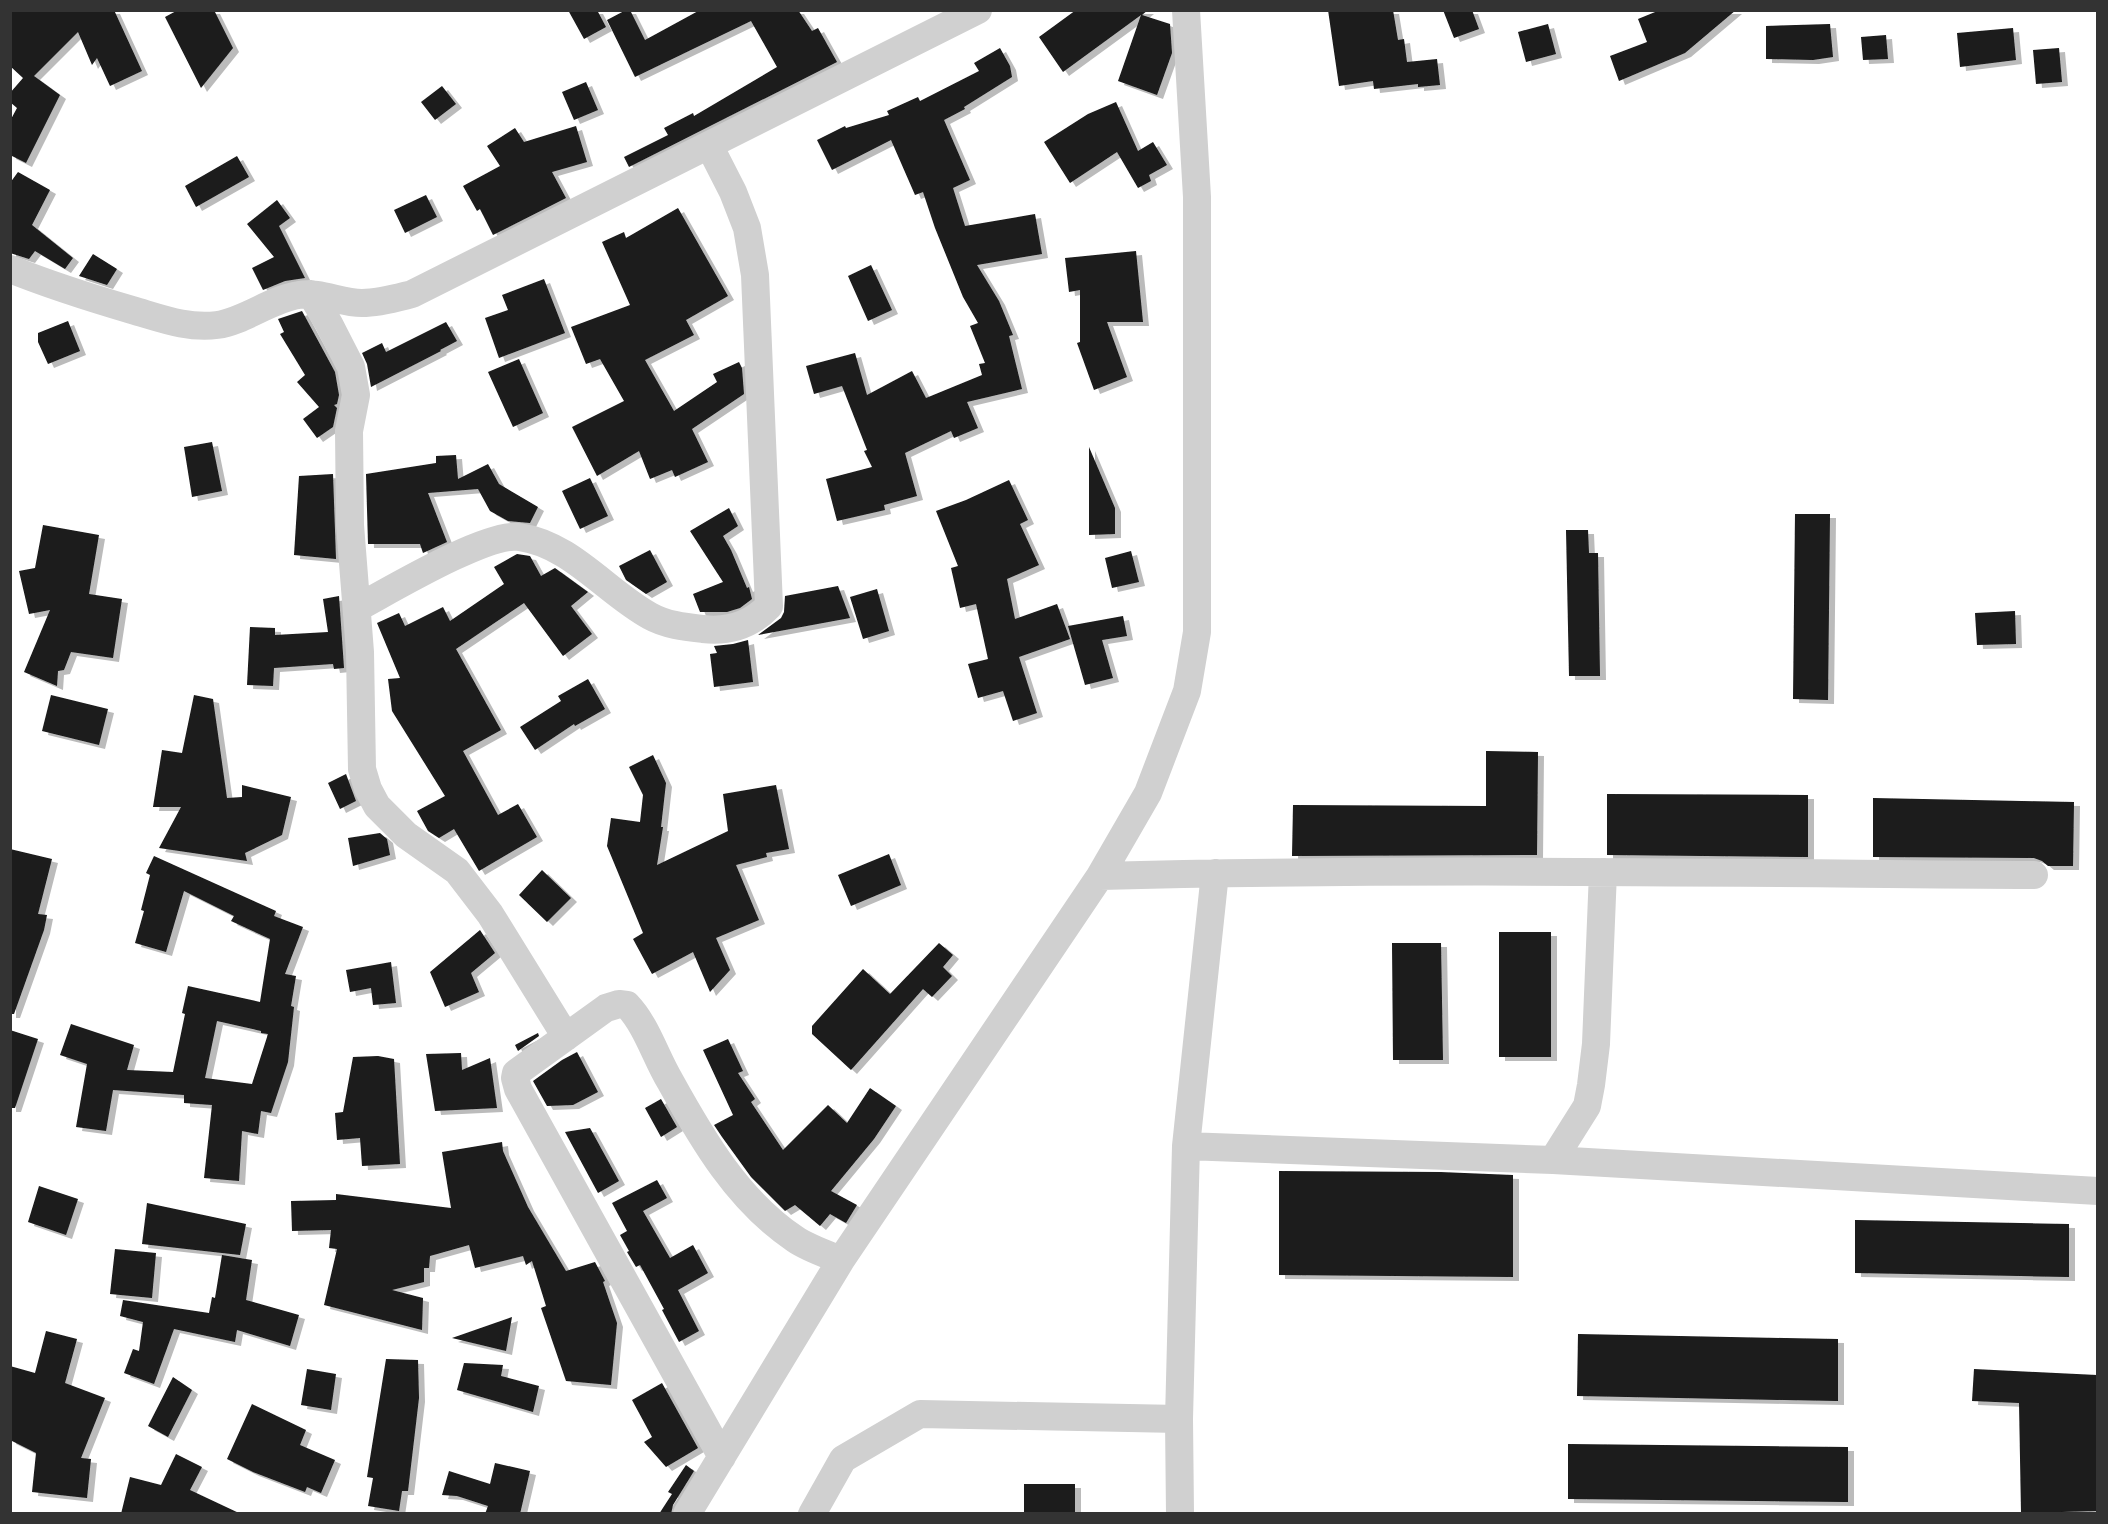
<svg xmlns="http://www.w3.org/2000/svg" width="2108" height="1524" viewBox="0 0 2108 1524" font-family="'Alegreya Sans',sans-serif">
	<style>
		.building { fill: #1a1a1a; fill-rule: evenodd; filter: url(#shadow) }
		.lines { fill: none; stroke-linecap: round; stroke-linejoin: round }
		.minor { stroke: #d0d0d0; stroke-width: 28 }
	</style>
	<defs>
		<filter id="shadow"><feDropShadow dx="6" dy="4" stdDeviation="0" flood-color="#0004"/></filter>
	</defs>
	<rect width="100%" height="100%" fill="#fff"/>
	<path class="building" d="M10,10H114L142,71L110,86L97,58L92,65L78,32L34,76L60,95L26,163L10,155V121L17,108L10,102V93L23,78L10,66Z
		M178,10H214L233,48L201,88L165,17Z
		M568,10H597L606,27L584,39Z
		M626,10H630L645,40L700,10H798L812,31L818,28L837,62L629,167L624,157L668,135L664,128L693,113L694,116L777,67L751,21L635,77L607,20Z
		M1076,10H1148L1142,15L1170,24L1172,53L1157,95L1118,81L1141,15L1063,72L1039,37Z
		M1328,10H1393L1398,40L1404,39L1407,62L1437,59L1440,85L1418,87V84L1374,89L1373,81L1339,86Z
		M1443,10H1472L1479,29L1454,38Z
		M1660,10H1736L1685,53L1619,81L1610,56L1647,42L1638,19Z
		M1548,24L1556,54L1526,62L1518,32Z
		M1830,24L1833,57L1813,60L1766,59V26Z
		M2013,28L2016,60L1960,67L1957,33Z
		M1886,35L1888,59L1863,60L1861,37Z
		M1000,48L1010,66L1012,77L964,107L965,109L944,120L970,180L953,188L965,226L1035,214L1042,254L977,265L999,301L1013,335L1009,336L1022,389L967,402L978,428L954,438L951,431L905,453L917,496L884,505L885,510L837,521L826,479L872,467L864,451L867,450L842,386L814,394L806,366L855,353L867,395L912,371L926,398L982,375L979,364L985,363L970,326L978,323L963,297L935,228L923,192L915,195L891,140L832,170L817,140L845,126L846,128L889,115L887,111L918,97L920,101L979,71L974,63Z
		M2059,48L2062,82L2036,84L2033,50Z
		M586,82L598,110L574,120L562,92Z
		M442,86L456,104L435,120L421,102Z
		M1116,102L1138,151L1153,142L1167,165L1149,175L1151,181L1138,188L1117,152L1070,183L1044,142L1088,114Z
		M576,126L587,162L552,172L566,198L493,235L480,209L477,211L463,186L500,166L487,146L515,128L524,142Z
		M237,156L249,177L196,207L185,186Z
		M18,172L50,190L32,225L73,258L65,269L35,251L29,259L10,253V183Z
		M426,195L437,217L405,233L394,210Z
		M277,200L290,218L279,226L305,278L285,281L263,290L252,268L274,257L247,224Z
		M678,208L728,296L686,320L694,335L645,360L674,411L717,382L713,374L739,362L742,368L744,394L692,429L708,462L675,477L672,470L650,479L639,451L597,476L572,427L624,401L600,359L586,364L571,327L630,305L602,242L624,232L626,238Z
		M1136,251L1143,322H1107L1127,377L1094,390L1077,343L1080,342V290L1069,292L1065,258Z
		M93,254L117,269L107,285L79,276Z
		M871,265L892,310L868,321L848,276Z
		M544,279L565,333L499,358L485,318L508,310L502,295Z
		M302,311L335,372L339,395L337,404L334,405L337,408L333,427L317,438L303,419L319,407L297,382L305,375L280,334L284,332L278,319Z
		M68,321L80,351L48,364L38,342V333Z
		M446,322L457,341L440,350L441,351L371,387L367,364L362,353L382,343L386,352Z
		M519,359L543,413L513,427L488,372Z
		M212,442L222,491L192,497L184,447Z
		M1089,447L1115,508V534L1089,535Z
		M456,455L458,479L488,464L499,484L538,507L530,523L508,521L490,511L478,489L428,493L447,542L423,553L420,544H368L366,474L436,463V456Z
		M333,474L336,559L294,555L299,476Z
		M590,478L608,516L580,529L562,491Z
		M1009,480L1028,520L1020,524L1039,565L1007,579L1015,619L1057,604L1070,639L1019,657L1037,713L1013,721L1003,691L978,698L968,664L988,659L976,604L960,608L951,568L958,566L936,511L966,500Z
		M729,508L738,526L723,536L731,550L747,588L749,587L752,599L740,608L727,612H700L693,594L723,582L690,531Z
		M1795,514H1830L1828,700L1793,699Z
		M43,525L99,535L89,594L122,599L113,658L71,652L64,670L58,671L57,686L24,672L50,610L29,614L19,571L35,568Z
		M1566,530H1588L1589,553H1598L1600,676H1569Z
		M650,550L667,582L646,594L626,580L619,566Z
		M1131,551L1139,582L1112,588L1105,558Z
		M517,554L530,556L541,576L555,568L588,592L571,606L592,634L563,656L524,603L456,649L501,730L463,751L498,815L518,804L537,837L479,871L454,829L439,838L428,831L417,811L445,796L392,711L388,679L400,678L377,623L399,613L405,626L443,607L450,621L504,584L494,567Z
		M838,586L850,618L758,635L781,618L784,612L785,596Z
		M877,589L889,631L863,639L850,597Z
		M339,596L344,668L334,669L333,664L274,668L273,686L247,685L250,627L275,628V635L328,632L323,599Z
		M2015,611L2016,644L1977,645L1975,613Z
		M1123,616L1127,636L1102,640L1113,678L1085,685L1068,626Z
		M748,640L753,682L714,687L710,654L717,653L714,646L733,644Z
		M588,679L605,709L575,726L574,724L535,750L520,727L561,701L558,696Z
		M51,695L108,709L99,745L42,731Z
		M194,695L213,699L227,798L242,797V785L291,797L282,835L245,853L247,861L159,848L181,807H153L162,750L182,753Z
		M1486,751L1538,752L1537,855L1292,856L1293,805L1486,806Z
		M653,755L666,783L661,827H663L657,865L728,831L723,794L776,785L789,849L766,853L767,857L736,865L759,920L716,938L730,970L710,992L693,952L652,974L633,939L643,933L607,846L611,818L640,822L643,795L629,767Z
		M346,774L356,801L340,809L328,783Z
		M1607,794L1808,795V857L1607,855Z
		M1873,798L2074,802L2073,866H2048L2042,861L2034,858L1873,857Z
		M380,833L387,839L390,855L353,866L348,838Z
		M10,849L52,859L38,914L47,915L44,930L14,1014H10Z
		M889,854L901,885L851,906L838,875Z
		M154,856L276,911L274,916L303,927L285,974L296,976L291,1006L294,1007L288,1062L271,1113L261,1111L258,1134L242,1131L239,1181L204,1178L212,1105L184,1103V1095L113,1090L106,1131L76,1127L87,1064L60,1055L71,1024L134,1045L127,1070L173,1072L185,1014L182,1013L188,986L260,1002L270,939L231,921L234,916L184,891L166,952L135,943L144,911L141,910L150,875L146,873ZM217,1021L261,1031V1033L268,1034L252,1084L205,1078Z
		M542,870L571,898L547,922L519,895Z
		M480,930L495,953L471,973L479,992L445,1007L430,972Z
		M1499,932H1551V1057H1499Z
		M939,943L953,955L943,967L952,976L932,997L923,989L851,1070L812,1034V1026L863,969L890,994Z
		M1392,943H1441L1443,1060H1393Z
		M391,962L396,1003L373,1005L371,988L350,992L346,970Z
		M10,1030L38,1039L15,1108H10Z
		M538,1033L539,1036L518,1051L515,1045Z
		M728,1039L743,1071L738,1073L755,1099L751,1102L783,1150L828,1105L847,1123L870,1088L896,1106L874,1139L831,1191L857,1205L846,1223L830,1214L820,1226L795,1205L785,1211L751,1177L722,1137L714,1125L733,1115L703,1050Z
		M577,1052L598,1092L573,1105L547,1106L533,1081L562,1060Z
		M461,1053L462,1070L490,1058L497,1108L435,1111L426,1054Z
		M378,1056L394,1059L400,1164L362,1166L360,1138L337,1140L335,1113L343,1112L353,1057Z
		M661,1099L677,1127L661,1137L645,1108Z
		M590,1128L619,1181L598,1193L565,1132Z
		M502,1142L503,1151L528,1207L566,1271L595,1262L605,1281L603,1282L617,1323L611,1385L566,1381L541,1308L546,1306L532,1261L526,1265L523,1256L475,1268L469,1245L430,1256L429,1268H424V1282L392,1290L423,1298L422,1330L324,1305L337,1249L329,1248L331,1230L292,1231L291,1201L336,1200V1194L451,1208L442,1152Z
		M1279,1171L1440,1172L1513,1175V1277L1279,1275Z
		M657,1180L667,1198L643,1211L670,1258L693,1245L708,1273L678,1290L699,1331L679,1342L662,1310L664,1309L640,1265L636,1267L627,1252L629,1251L620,1235L627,1231L612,1203Z
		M39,1186L78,1199L66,1235L28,1222Z
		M147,1203L246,1224L240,1255L142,1244Z
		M1855,1220L2069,1224V1277L1855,1273Z
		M115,1249L156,1253L152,1298L110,1294Z
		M222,1255L252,1260L246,1300L299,1315L290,1346L237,1330L235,1342L174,1329L154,1384L124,1373L133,1349L139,1351L143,1322L120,1316L123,1300L209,1313L212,1297L215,1298Z
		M512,1317L506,1351L452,1338Z
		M46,1331L77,1339L65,1383L105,1398L81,1458L91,1459L87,1498L32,1492L36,1453L10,1440V1366L35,1373Z
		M1578,1334L1838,1339V1401L1577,1396Z
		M386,1359L418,1360L419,1398L408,1491H402L399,1511L368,1506L373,1478L367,1477Z
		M464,1363L503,1365L501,1376L539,1386L533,1412L457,1390Z
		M307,1369L336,1374L331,1410L301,1405Z
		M1974,1369L2097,1375V1511L2021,1513L2019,1403L1972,1401Z
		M173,1377L192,1390L168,1437L148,1426Z
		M662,1383L698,1448L666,1467L644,1442L652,1437L632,1400Z
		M252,1404L306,1430L300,1445L335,1460L321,1493L307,1487L305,1492L253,1472L227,1459Z
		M1568,1444L1848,1447V1502L1568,1499Z
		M176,1454L202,1467L190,1490L241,1514H121L130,1477L161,1485Z
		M495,1463L530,1471L520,1514H485L488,1506L457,1496L442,1495L449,1471L490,1484Z
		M686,1465L694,1471L673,1505L671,1514H659L672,1494L668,1492Z
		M1024,1484H1075V1514H1024Z"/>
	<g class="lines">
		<path class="minor" d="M10,269C50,285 91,298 132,310C160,318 188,329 217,325C245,321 271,299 299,295C319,291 341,303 362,303C379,303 396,298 412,294L978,10
			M311,294L329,324L351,367L356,395L349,431L350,525L360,652L362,769L368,789L377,806L406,835L457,871L490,914L566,1037
			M357,608C389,591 487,532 519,537C571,544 606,592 650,616C666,625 685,627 703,629C729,632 751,625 769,606L755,275L747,228L733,192L709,145
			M1100,876C1411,868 1723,873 2034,875
			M1186,1146L1553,1160L2098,1191
			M1553,1160L1587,1106L1591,1085L1596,1044L1603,872
			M722,1457L518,1089L515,1078L516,1073L606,1008L619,1004L627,1005C647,1026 655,1056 670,1081C702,1139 738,1201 795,1239C808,1248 826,1254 841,1260
			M687,1514L841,1260L1100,876L1148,793L1187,691L1197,632V197L1186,10
			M812,1514L843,1459L920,1414L1179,1419
			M1180,1514L1179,1419L1186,1146L1215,873"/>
	</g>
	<rect width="2108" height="1524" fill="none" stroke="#333333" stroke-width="24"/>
</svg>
